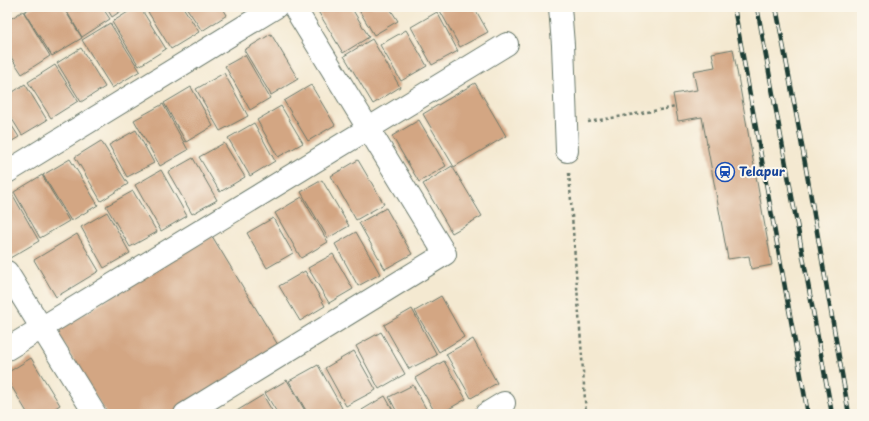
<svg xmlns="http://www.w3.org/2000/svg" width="869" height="421" viewBox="0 0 869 421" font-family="'Playpen Sans',sans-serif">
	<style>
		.building { fill: #d3a683 }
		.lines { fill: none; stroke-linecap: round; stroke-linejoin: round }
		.minor-casing { stroke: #6a796b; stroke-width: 24 }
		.path { stroke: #6a796b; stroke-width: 2.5; stroke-dasharray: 3 3; stroke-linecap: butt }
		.minor { stroke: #fff; stroke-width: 22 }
		.rail-casing { stroke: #1f3d34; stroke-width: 4.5 }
		.rail { stroke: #fbf7ec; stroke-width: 3; stroke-dasharray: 9; stroke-linecap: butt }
		.labels { text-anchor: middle; stroke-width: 4; stroke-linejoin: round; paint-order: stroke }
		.transit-label { font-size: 12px; font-weight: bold; fill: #164399; stroke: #fbf7ec; text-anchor: start }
	</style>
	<rect width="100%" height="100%" fill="#fbf7ec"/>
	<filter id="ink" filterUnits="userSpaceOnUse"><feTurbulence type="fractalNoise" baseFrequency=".025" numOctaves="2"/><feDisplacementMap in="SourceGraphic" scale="8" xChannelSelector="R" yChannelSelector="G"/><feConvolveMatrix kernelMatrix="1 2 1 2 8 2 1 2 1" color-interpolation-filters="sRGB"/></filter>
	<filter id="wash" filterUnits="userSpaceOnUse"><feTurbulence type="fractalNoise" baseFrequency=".012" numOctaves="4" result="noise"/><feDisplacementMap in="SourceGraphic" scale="16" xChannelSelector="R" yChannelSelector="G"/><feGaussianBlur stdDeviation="0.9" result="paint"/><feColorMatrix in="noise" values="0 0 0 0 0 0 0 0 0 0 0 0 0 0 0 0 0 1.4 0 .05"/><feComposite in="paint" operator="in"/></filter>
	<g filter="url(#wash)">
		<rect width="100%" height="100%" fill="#f4e9d1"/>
		<g id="blocks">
			<path class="building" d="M32,7H63L82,38L52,56L24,12Z
				M64,7H102L110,19L82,37Z
				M106,7H127L112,17Z
				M136,7H140L166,49L139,66L112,22Z
				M145,7H183L199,32L171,49Z
				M186,7H222L227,15L202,31Z
				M319,7H351L369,37L343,53L316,8Z
				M357,7H389L398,21L374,35Z
				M442,7H474L488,32L460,47L439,9Z
				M23,11L50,56L22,74L7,51V21Z
				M437,12L458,51L432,65L411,27Z
				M110,23L140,71L112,88L82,40Z
				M406,30L427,66L401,81L380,45Z
				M271,34L298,79L271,95L244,50Z
				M372,39L400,87L373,104L344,56Z
				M81,48L105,87L81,102L57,63Z
				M733,49L772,265L751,269L749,256L728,259L702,117L678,121L673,94L697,90L693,71L715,67L712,53Z
				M245,55L270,98L250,110L225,66Z
				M55,65L78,101L51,118L28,82Z
				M7,68L12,76L7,79Z
				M224,73L248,116L220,131L196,89Z
				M475,83L506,136L454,167L423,114Z
				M25,84L47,120L22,135L7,111V96Z
				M311,85L335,125L308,141L284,101Z
				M191,87L213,126L186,142L164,103Z
				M163,104L188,150L160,166L134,120Z
				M281,106L303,143L278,157L257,120Z
				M7,118L19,137L7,144Z
				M419,120L446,166L419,182L392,136Z
				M254,123L275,161L250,176L228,138Z
				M136,130L154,163L127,177L109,145Z
				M101,141L128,184L101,201L75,157Z
				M224,143L245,177L220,192L199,157Z
				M193,158L217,200L192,214L168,172Z
				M70,159L98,205L71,221L43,175Z
				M358,160L384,204L356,220L331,176Z
				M452,166L482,216L452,233L423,184Z
				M161,170L187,216L161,231L135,185Z
				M42,175L69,221L40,238L14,192Z
				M322,180L349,226L328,238L301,192Z
				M10,190L39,241L10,258L7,253V192Z
				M133,191L157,232L130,247L106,206Z
				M302,197L328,242L301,258L275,213Z
				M386,208L412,254L385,269L359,223Z
				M107,212L130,253L104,268L81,227Z
				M273,218L293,253L267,268L247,233Z
				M356,232L380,274L358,286L335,244Z
				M77,234L99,271L56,297L34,260Z
				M212,236L281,350L175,414H106L56,331Z
				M333,254L353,289L329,303L308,268Z
				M305,271L325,306L300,321L279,286Z
				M441,296L464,337L439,352L415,311Z
				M412,309L437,355L409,369L384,325Z
				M381,332L405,374L379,389L356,346Z
				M473,339L497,383L471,398L446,354Z
				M354,351L376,390L346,406L325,368Z
				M31,358L60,405L46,414H28L7,379V373Z
				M444,361L466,399L440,414H436L415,378Z
				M318,365L342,408L331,414H308L289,381Z
				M287,380L307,414H278L265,393Z
				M413,385L429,414H398L389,397Z
				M263,395L274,414H236L235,412Z
				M385,396L395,414H365L362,410Z"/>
		</g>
	</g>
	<g filter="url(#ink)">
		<use href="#blocks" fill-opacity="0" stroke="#6a796b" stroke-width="1"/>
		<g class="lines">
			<g class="minor-casing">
				<path id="minor" d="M560,7L563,45L567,151
					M7,172L276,7
					M7,272L95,414
					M7,349L507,44
					M185,414L445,254L294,7
					M486,414L504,403"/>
			</g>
			<path class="path" d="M588,122L676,107
				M569,173L586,414"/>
			<use href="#minor" class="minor"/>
			<g class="rail-casing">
				<path id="rail" d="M734,7L808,414
					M757,7L832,414
					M776,7L799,129L849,414"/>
			</g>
			<use href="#rail" class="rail"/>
		</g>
	</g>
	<defs>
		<g id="station-ring" transform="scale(1)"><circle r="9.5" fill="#fbf7ec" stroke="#1a4fb4" stroke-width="1.5"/><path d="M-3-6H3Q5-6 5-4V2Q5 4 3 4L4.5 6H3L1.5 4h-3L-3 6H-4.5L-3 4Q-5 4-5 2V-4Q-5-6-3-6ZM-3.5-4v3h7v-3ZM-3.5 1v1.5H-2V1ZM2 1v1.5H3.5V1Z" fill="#1a4fb4"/></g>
	</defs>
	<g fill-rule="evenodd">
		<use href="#station-ring" x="725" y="172"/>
	</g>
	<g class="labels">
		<g class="transit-label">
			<text x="739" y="176">Telapur</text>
		</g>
	</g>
	<rect width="869" height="421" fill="none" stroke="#fbf7ec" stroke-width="24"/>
</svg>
